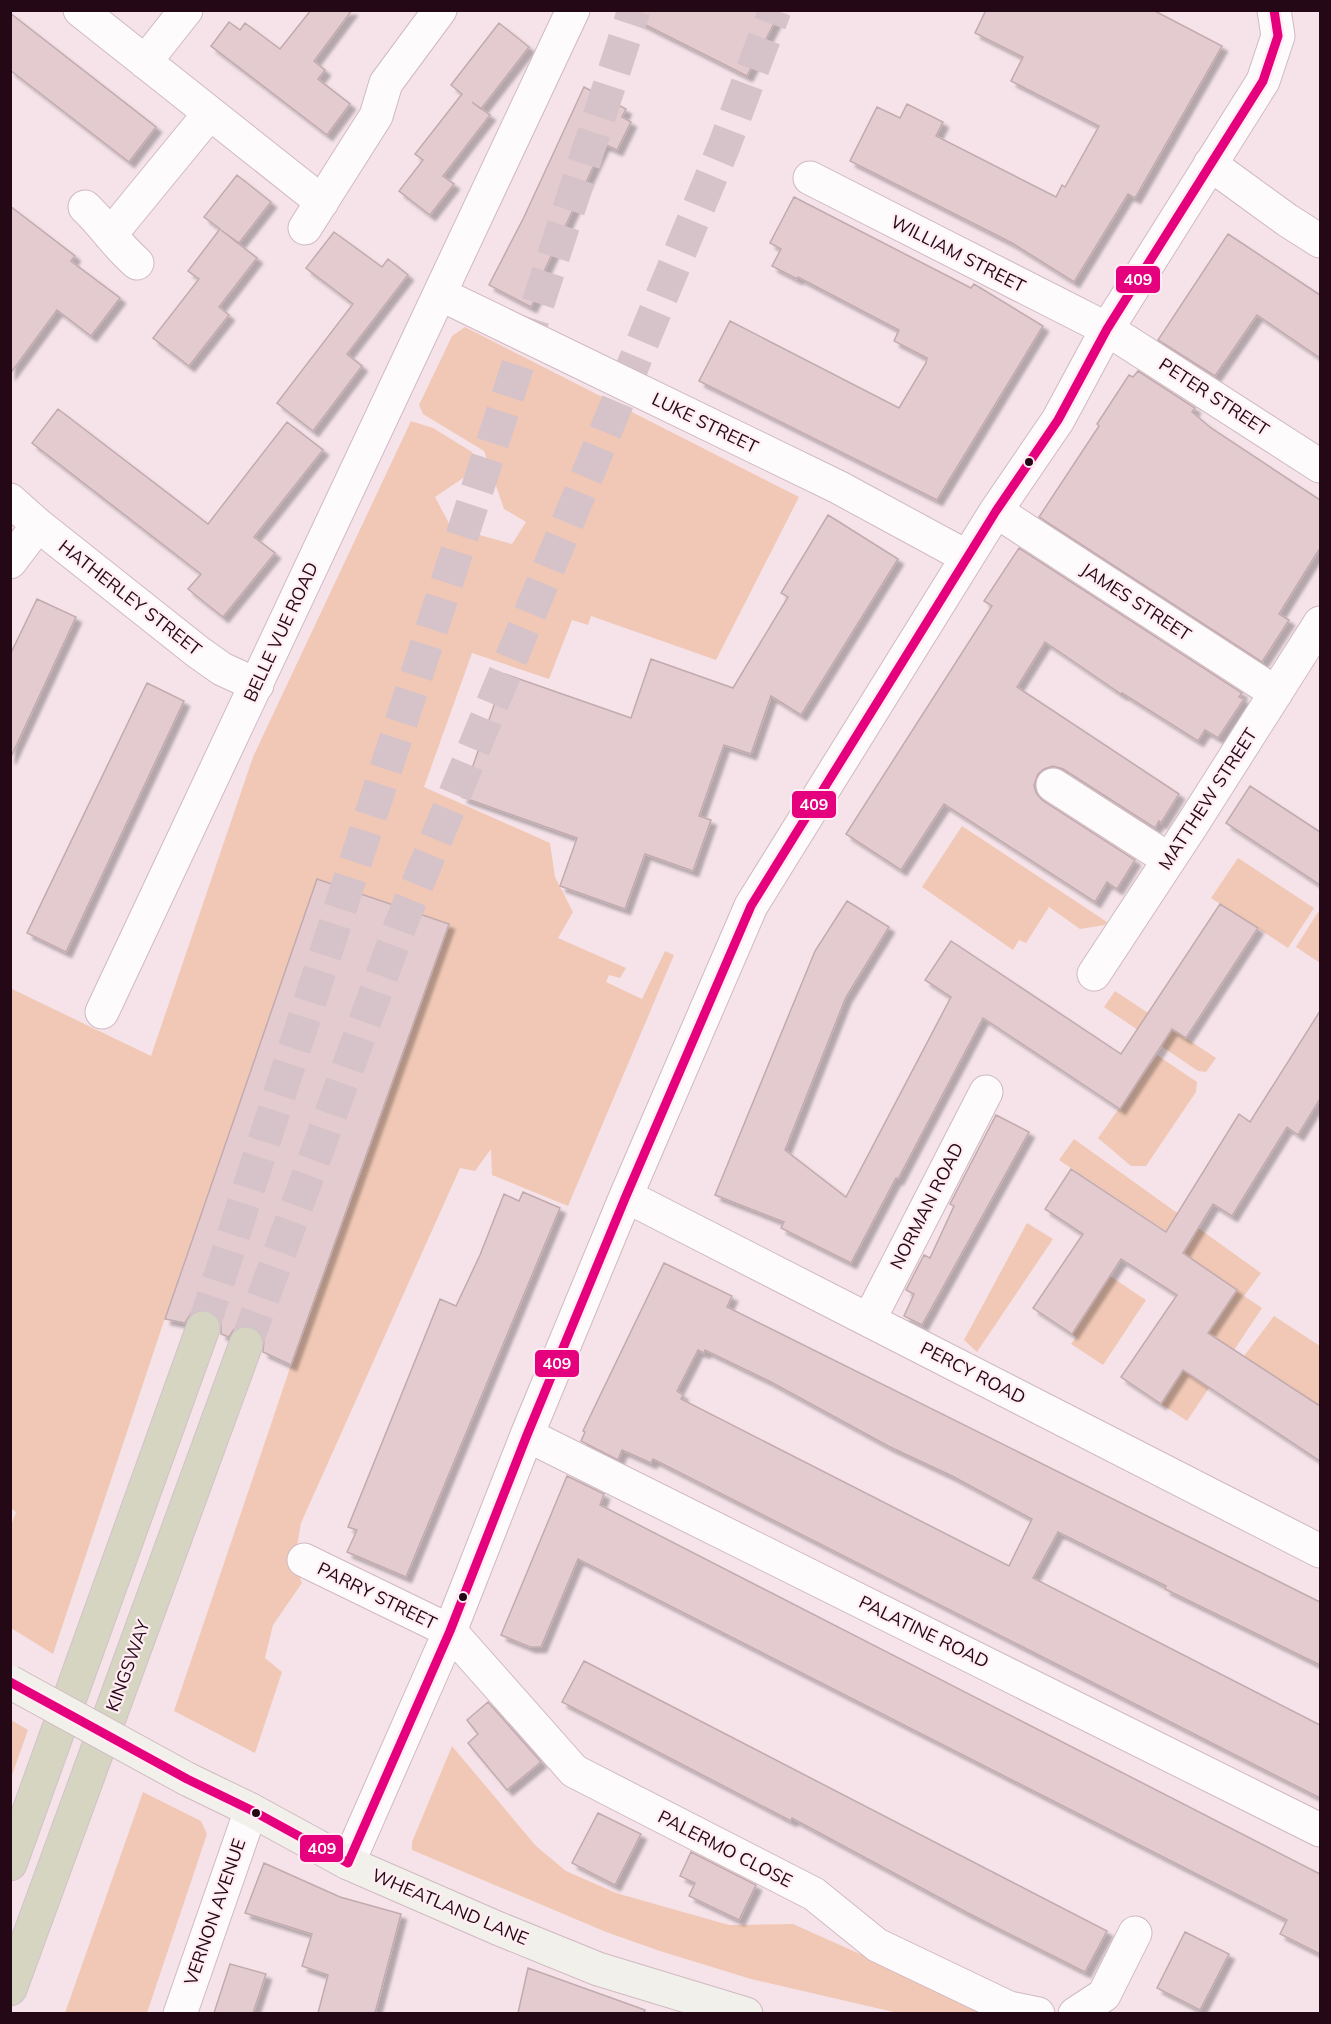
<svg xmlns="http://www.w3.org/2000/svg" width="1331" height="2024" viewBox="0 0 1331 2024" font-family="Mulish,sans-serif">
	<style>
		.green { fill: #f1c8b5 }
		.building { fill: #e3cbcf; stroke: #c2abaf; stroke-width: 1.5; fill-rule: evenodd; filter: url(#shadow) }
		.lines { fill: none; stroke-linecap: round; stroke-linejoin: round }
		.highway-tunnel { stroke: #d6c2c9; stroke-width: 33; stroke-dasharray: 33 16; stroke-linecap: butt }
		.street-casing { stroke: #d0b9c2; stroke-width: 35 }
		.secondary-casing { stroke: #d0b9c2; stroke-width: 35 }
		.highway-casing { stroke: #cfc3c8; stroke-width: 35 }
		.street { stroke: #fefbfc; stroke-width: 33 }
		.secondary { stroke: #f2f0ea; stroke-width: 33 }
		.highway { stroke: #d6d5c2; stroke-width: 33 }
		.secondary-bridge-casing { stroke: #d0b9c2; stroke-width: 35; stroke-linecap: butt }
		.secondary-bridge { stroke: #f2f0ea; stroke-width: 33 }
		.bus-1-casing { stroke: #ffedf3; stroke-width: 14 }
		.bus-1 { stroke: #e5007d; stroke-width: 9 }
		.bus-dot { fill: #240815; stroke: #ffedf3; stroke-width: 2 }
		.labels { text-anchor: middle; stroke-width: 4.5; stroke-linejoin: round; paint-order: stroke }
		.street-label { font-size: 18px; fill: #240815; stroke: #ffedf3 }
		.line-badge { stroke: #ffedf3; stroke-width: 2 }
		.badge-label { font-size: 16px; text-anchor: middle; font-weight: bold; fill: #fff }
	</style>
	<defs>
		<filter id="shadow"><feDropShadow dx="5.5" dy="5.5" stdDeviation="1.5" flood-color="#0004"/></filter>
	</defs>
	<rect width="100%" height="100%" fill="#f5e3e9"/>
	<path class="green" d="M465,327L799,497L716,660L591,616L588,625L572,620L549,679L472,653L424,787L550,843L555,877L573,912L558,938L626,968L620,978L609,975L606,982L642,999L665,951L674,955L568,1206L492,1175L491,1149L475,1171L460,1168L301,1523L294,1564L302,1583L273,1625L265,1658L282,1672L255,1753L174,1711L291,1365L449,924L317,880L169,1306L53,1654L11,1628V1526L16,1512L10,1508V988L151,1056L253,757L411,421L433,428L472,452L478,468L435,497L451,527L512,544L526,522L504,509L484,451L423,414L419,405L452,336Z
		M962,826L1107,922L1105,925L1080,929L1049,907L1026,943L1019,940L1013,950L922,887Z
		M1238,858L1314,908L1288,948L1211,898Z
		M1318,912L1320,913V963L1296,947Z
		M1115,991L1216,1058L1206,1072L1198,1071L1104,1007Z
		M1157,1055L1197,1082L1196,1092L1146,1166H1131L1098,1138Z
		M1074,1139L1261,1273L1244,1296L1262,1308L1187,1421L1161,1404L1237,1290L1183,1253L1187,1245L1059,1160Z
		M1027,1223L1053,1239L977,1352L964,1340Z
		M1110,1276L1146,1300L1103,1365L1071,1344L1076,1337L1072,1334Z
		M1274,1316L1320,1346V1406L1244,1356Z
		M11,1720L28,1730L11,1778Z
		M452,1746L536,1846L566,1871L616,1893L729,1925L793,1924L992,2013H898L751,1979L660,1951L606,1932L412,1850V1842Z
		M143,1792L201,1821L207,1834L147,2013H65Z"/>
	<path class="building" d="M311,10H352L314,61L325,70L318,79L350,104L327,135L211,46L229,22L240,30L245,23L280,49Z
		M616,10H781L747,76Z
		M986,10H1153L1222,46L1135,198L1128,194L1074,282L1012,243L850,161L877,107L900,118L907,104L943,122L936,136L1056,197L1062,185L1065,187L1099,126L1011,81L1023,57L975,33Z
		M10,13L156,127L129,162L10,70Z
		M499,23L529,47L481,109L472,102L490,115L443,176L454,184L430,215L399,191L423,160L415,154L462,94L451,85Z
		M584,87L626,109L622,117L631,122L617,150L604,144L540,280L544,282L531,307L489,285L524,217Z
		M237,175L271,202L239,243L221,230L257,258L219,307L229,315L189,366L153,338L199,279L188,271L220,229L204,217Z
		M794,197L971,288L974,284L1043,326L937,500L699,381L730,321L899,408L926,363L927,358L894,341L899,330L798,277L797,279L772,266L781,249L770,243Z
		M10,206L75,256L71,261L120,298L91,336L57,310L10,374Z
		M334,232L382,267L388,259L408,275L347,354L362,366L313,431L277,403L353,304L306,268Z
		M1228,234L1320,295V358L1257,315L1215,376L1158,340Z
		M1138,371L1195,408L1192,412L1211,428L1320,500V548L1279,614L1289,620L1262,662L1039,517L1099,426L1097,424L1129,375L1133,377Z
		M58,409L208,524L287,422L323,450L254,537L275,553L223,617L188,589L201,574L32,443Z
		M828,515L898,559L801,715L771,696L751,754L724,745L699,816L711,820L693,871L645,854L625,909L560,886L577,838L462,797L505,674L631,718L651,659L733,688L788,597L781,593Z
		M1019,548L1242,693L1239,697L1244,699L1218,738L1205,730L1198,741L1122,693L1121,694L1045,642L1017,687L1179,794L1161,823L1159,821L1155,828L1063,769L1053,766L1044,769L1038,774L1034,785L1036,793L1042,800L1135,860L1117,889L1107,882L1095,902L944,804L901,870L846,834L992,606L984,601Z
		M37,599L76,617L10,759V655Z
		M147,683L184,701L66,952L27,933Z
		M1250,786L1320,832V885L1226,823Z
		M317,879L449,924L291,1365L263,1352L264,1340L261,1332L253,1327L242,1326L234,1329L229,1337L221,1334V1324L217,1316L210,1311L200,1310L191,1313L185,1323L165,1319Z
		M847,901L889,927L846,997L785,1150L846,1197L951,997L925,980L951,941L1121,1054L1220,904L1258,928L1186,1038L1172,1029L1120,1109L983,1018L898,1179L896,1178L851,1263L781,1228L784,1222L715,1195L815,951Z
		M1320,1011V1099L1298,1135L1287,1127L1232,1216L1213,1204L1183,1253L1237,1290L1208,1333L1320,1406V1461L1183,1370L1161,1404L1121,1377L1177,1295L1121,1259L1072,1334L1033,1308L1083,1234L1045,1209L1071,1169L1166,1232L1239,1114L1250,1122Z
		M996,1115L1029,1132L922,1325L904,1316L914,1294L906,1290L924,1255L930,1258L954,1206L950,1204Z
		M523,1192L560,1208L406,1577L347,1552L357,1530L348,1527L440,1299L456,1306L480,1255L504,1194L519,1201Z
		M664,1263L732,1296L727,1307L1320,1602V1665L1165,1589L1166,1586L1058,1532L1033,1578L1320,1725V1798L653,1459L651,1463L622,1450L618,1460L581,1441L585,1432L583,1431ZM698,1350L704,1353L705,1350L769,1381L888,1446L952,1476L1032,1519L1009,1566L681,1399L683,1395L677,1391Z
		M567,1476L604,1494L600,1505L1320,1874V1954L1280,1934L1287,1920L578,1559L541,1647H530L501,1635Z
		M584,1661L1107,1931L1085,1972L966,1912L792,1818L791,1821L562,1702Z
		M488,1702L541,1762L507,1790L468,1743L478,1734L467,1720Z
		M598,1813L641,1834L615,1885L572,1863Z
		M691,1852L756,1885L739,1920L689,1896L695,1883L680,1876Z
		M264,1863L340,1897L401,1914L375,2013H318L328,1975L302,1966L312,1934L245,1913Z
		M1185,1932L1229,1954L1200,2010L1157,1988Z
		M230,1964L266,1974L253,2013H214Z
		M528,1968L645,2010L644,2013H518Z"/>
	<g class="lines">
		<path class="highway-tunnel" d="M203,1328L634,10
			M246,1344L400,926L724,146L775,10"/>
		<g class="street-casing">
			<path id="street" d="M80,10L322,202
				M145,62L186,10
				M1210,164L1287,220L1320,241
				M810,178L1107,329L1320,466
				M85,207C104,225 117,246 137,263
				M305,228L376,116L386,83L440,10
				M110,235L210,113
				M440,294L838,487L967,557
				M10,500L38,525L198,652L222,669L257,685
				M996,511L1276,693
				M10,562L38,525
				M1053,785L1168,859
				M1094,974L1190,828L1320,623
				M102,1012L573,10
				M626,1196L1320,1551
				M869,1320L986,1092
				M527,1435L1320,1830
				M304,1560L450,1631L574,1771L814,1894L877,1945L1009,2008L1038,2014
				M348,1863L450,1631L527,1435L626,1196L751,906L996,511L1058,420L1107,329L1263,81L1278,36L1274,10
				M180,2014L251,1810
				M1075,2014L1104,1995L1135,1933"/>
		</g>
		<g class="secondary-casing">
			<path id="secondary" d="M187,1779L251,1810L348,1863L497,1928L598,1969L746,2014"/>
		</g>
		<g class="highway-casing">
			<path id="highway" d="M10,1864L203,1328
				M10,1989L246,1344"/>
		</g>
		<use href="#street" class="street"/>
		<use href="#secondary" class="secondary"/>
		<use href="#highway" class="highway"/>
		<g class="secondary-bridge-casing">
			<path id="secondary-bridge" d="M10,1682L187,1779"/>
		</g>
		<use href="#secondary-bridge" class="secondary-bridge"/>
		<g class="bus-1-casing">
			<path id="bus-1" d="M10,1682L187,1779L251,1810L348,1863L450,1631L527,1435L626,1196L751,906L996,511L1058,420L1107,329L1263,81L1278,36L1274,10"/>
		</g>
		<use href="#bus-1" class="bus-1"/>
	</g>
	<g class="bus-dot">
		<circle cx="1029" cy="462" r="5"/>
		<circle cx="463" cy="1597" r="5"/>
		<circle cx="256" cy="1813" r="5"/>
	</g>
	<g class="labels">
		<g class="street-label">
			<text transform="translate(958 254) rotate(27)" y="6">WILLIAM STREET</text>
			<text transform="translate(1214 397) rotate(33)" y="6">PETER STREET</text>
			<text transform="translate(705 423) rotate(26)" y="6">LUKE STREET</text>
			<text transform="translate(130 598) rotate(38)" y="6">HATHERLEY STREET</text>
			<text transform="translate(1136 602) rotate(33)" y="6">JAMES STREET</text>
			<text transform="translate(281 632) rotate(-65)" y="6">BELLE VUE ROAD</text>
			<text transform="translate(1208 799) rotate(-57)" y="6">MATTHEW STREET</text>
			<text transform="translate(927 1206) rotate(-63)" y="6">NORMAN ROAD</text>
			<text transform="translate(973 1373) rotate(27)" y="6">PERCY ROAD</text>
			<text transform="translate(377 1596) rotate(26)" y="6">PARRY STREET</text>
			<text transform="translate(924 1632) rotate(26)" y="6">PALATINE ROAD</text>
			<text transform="translate(128 1666) rotate(-70)" y="6">KINGSWAY</text>
			<text transform="translate(725 1849) rotate(27)" y="6">PALERMO CLOSE</text>
			<text transform="translate(450 1907) rotate(23)" y="6">WHEATLAND LANE</text>
			<text transform="translate(215 1912) rotate(-71)" y="6">VERNON AVENUE</text>
		</g>
	</g>
	<g class="line-badge">
		<rect x="1115" y="265" width="46" height="29" rx="6" fill="#e5007d"/>
		<rect x="791" y="790" width="46" height="29" rx="6" fill="#e5007d"/>
		<rect x="534" y="1349" width="46" height="29" rx="6" fill="#e5007d"/>
		<rect x="299" y="1834" width="45" height="29" rx="6" fill="#e5007d"/>
	</g>
	<g class="badge-label">
		<text x="1138" y="285">409</text>
		<text x="814" y="810">409</text>
		<text x="557" y="1369">409</text>
		<text x="322" y="1854">409</text>
	</g>
	<rect width="1331" height="2024" fill="none" stroke="#240815" stroke-width="24"/>
</svg>
